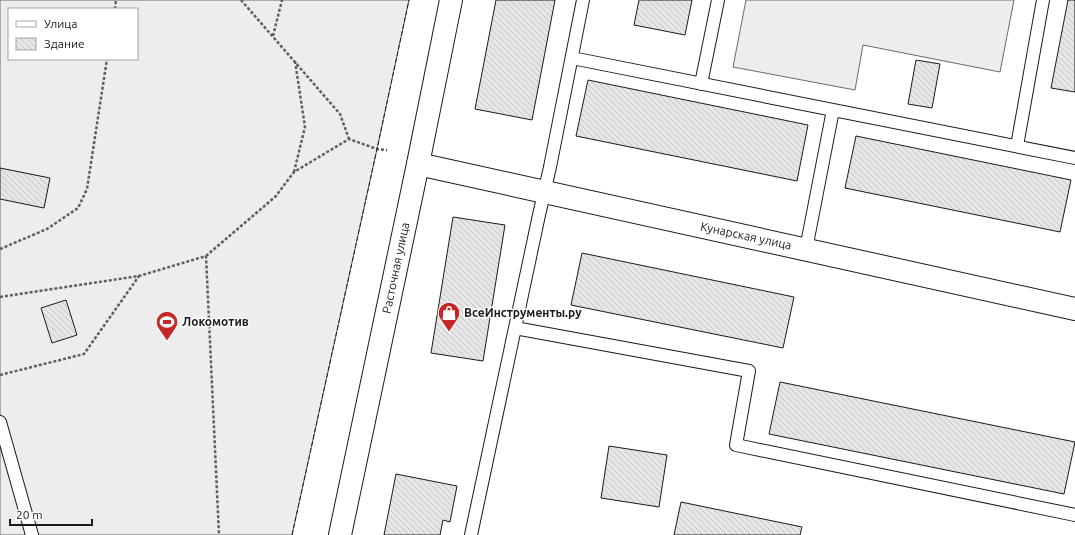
<svg xmlns="http://www.w3.org/2000/svg" width="1075" height="535" viewBox="0 0 1075 535" font-family="Ubuntu,sans-serif">
	<style>
		.built { fill: #ededed; stroke: #6a6a6a; fill-rule: evenodd }
		.building { fill: url(#building-back-hatch); stroke: #1a1a1a }
		.lines { fill: none; stroke-linecap: round; stroke-linejoin: round }
		.service-casing { stroke: #1a1a1a; stroke-width: 14 }
		.minor-casing { stroke: #1a1a1a; stroke-width: 24 }
		.secondary-casing { stroke: #1a1a1a; stroke-width: 24 }
		.path { stroke: #5f5f5f; stroke-width: 2.5; stroke-dasharray: 3 2; stroke-linecap: butt }
		.service { stroke: #fff; stroke-width: 12 }
		.minor { stroke: #fff; stroke-width: 22 }
		.secondary { stroke: #fff; stroke-width: 22 }
		.fence { stroke: #1a1a1a; stroke-width: 1; stroke-dasharray: 5 2; stroke-linecap: butt }
		.labels { text-anchor: middle; stroke-width: 3; stroke-linejoin: round; paint-order: stroke }
		.street-label { font-size: 12px; fill: #1a1a1a; stroke: #fff }
		.poi-label { font-size: 12px; font-weight: bold; fill: #1a1a1a; stroke: #fff; text-anchor: start }
	</style>
	<defs>
		<pattern id="building-back-hatch" width="6" height="6" patternUnits="userSpaceOnUse"><rect width="6" height="6" fill="#e6e6e6"/><path d="M-1 5l2 2M0 0l6 6M5-1l2 2" fill="none" stroke="#c5c5c5"/></pattern>
	</defs>
	<rect width="100%" height="100%" fill="#fff"/>
	<path class="built" d="M0,0H409L377,149L292,535H0ZM9,9H137V59H9Z
		M746,0H1014L1000,72L863,45L855,90L733,67Z"/>
	<path class="building" d="M496,0H555L532,120L475,109Z
		M639,0H692L685,35L634,25Z
		M1068,0H1075V92L1051,88Z
		M916,60L940,64L932,108L908,104Z
		M588,80L808,125L797,181L576,136Z
		M856,136L1071,180L1060,232L845,188Z
		M0,168L50,178L44,208L0,199Z
		M453,217L505,225L483,361L431,353Z
		M582,253L794,297L783,348L571,305Z
		M66,300L77,335L52,343L41,308Z
		M780,382L1075,442L1064,494L769,434Z
		M609,446L667,455L659,507L601,498Z
		M396,474L457,486L450,522L443,520L440,535H384Z
		M681,502L802,527L800,535H674Z"/>
	<g class="lines">
		<g class="service-casing">
			<path id="service" d="M572,58L1075,158
				M701,84L718,0
				M1017,146L1043,0
				M806,249L833,110
				M515,328L749,371L736,445L1075,515
				M0,422L32,535
				M471,535L539,215L550,167L583,0"/>
		</g>
		<g class="minor-casing">
			<path id="minor" d="M418,164L1075,309"/>
		</g>
		<g class="secondary-casing">
			<path id="secondary" d="M340,535L418,164L451,0"/>
		</g>
		<path class="path" d="M241,0L340,114L349,139
			M115,9L116,0
			M273,36L282,0
			M294,172L305,127L295,61
			M0,249L47,229L78,208L87,189L107,59
			M206,256L268,203L276,196L294,172L349,139L377,149L387,150
			M0,297L139,276L206,256L219,535
			M0,375L84,354L139,276"/>
		<use href="#service" class="service"/>
		<use href="#minor" class="minor"/>
		<use href="#secondary" class="secondary"/>
		<path class="fence" d="M292,535L377,149L409,0"/>
	</g>
	<defs>
		<g id="shop-pin" transform="scale(1.15)"><path d="M0 17L-7.5 6A9.5 9.5 0 1 1 7.5 6Z" fill="#c62828" stroke="#fff"/><path d="M-5-2.5h2.3a2.7 3.5 0 0 1 5.4 0H5L5.5 6h-11ZM-1.5-2.5h3a1.5 2.3 0 0 0-3 0Z" fill="#fff"/></g>
		<g id="stadium-pin" transform="scale(1.15)"><path d="M0 17L-7.5 6A9.5 9.5 0 1 1 7.5 6Z" fill="#c62828" stroke="#fff"/><path d="M0-5a6.5 5 0 1 0 0 10a6.5 5 0 1 0 0-10ZM-3.5-1.8h7v3.6h-7Z" fill="#fff"/></g>
	</defs>
	<g fill-rule="evenodd">
		<use href="#shop-pin" x="449" y="313"/>
		<use href="#stadium-pin" x="167" y="322"/>
	</g>
	<g class="labels">
		<g class="street-label">
			<text transform="translate(746 236) rotate(12)" y="4">Кунарская улица</text>
			<text transform="translate(396 268) rotate(-78)" y="4">Расточная улица</text>
		</g>
		<g class="poi-label">
			<text x="464" y="317">ВсеИнструменты.ру</text>
			<text x="182" y="326">Локомотив</text>
		</g>
	</g>
	<rect x="8" y="8" width="130" height="52" fill="#ffffff" stroke="#a3a3a3"/>
	<rect x="16" y="21" width="20" height="6" fill="#ffffff" stroke="#a3a3a3"/>
	<text x="44" y="28" font-size="12" fill="#1a1a1a">Улица</text>
	<rect x="16" y="38" width="20" height="12" fill="url(#building-back-hatch)" stroke="#a3a3a3"/>
	<text x="44" y="48" font-size="12" fill="#1a1a1a">Здание</text>
	<path d="M10 519v6h82v-6" fill="none" stroke="#1a1a1a" stroke-width="2"/>
	<text x="16" y="519" font-size="12" fill="#1a1a1a" stroke="#ffffff" stroke-width="3" paint-order="stroke">20 m</text>
</svg>
